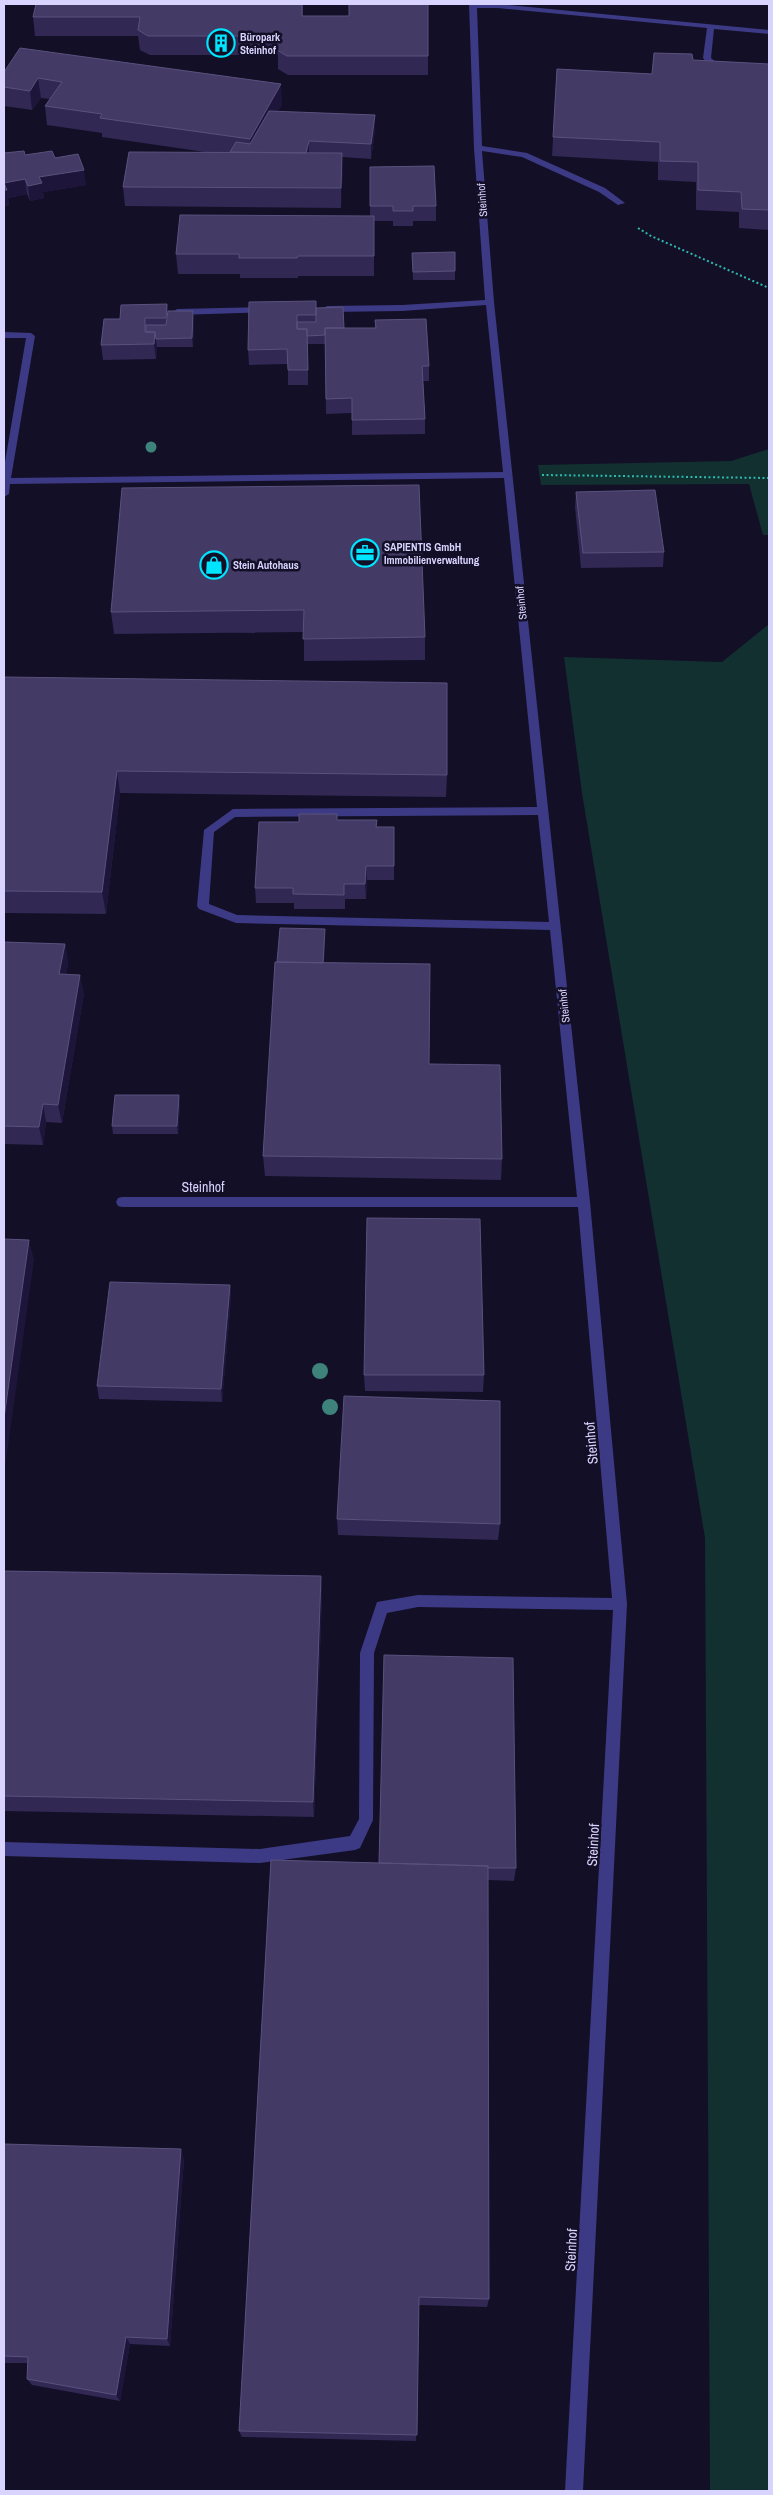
<svg xmlns="http://www.w3.org/2000/svg" width="773" height="2495" viewBox="0 0 773 2495" font-family="'Archivo Narrow',sans-serif">
	<style>
		.green { fill: #12302f }
		.lines { fill: none; stroke-linecap: round; stroke-linejoin: round }
		.path { stroke: #2fb8b0; stroke-width: 2; stroke-dasharray: 2 2.5; stroke-linecap: butt }
		.minor { fill: #3d3a85; fill-rule: evenodd }
		.tree { fill: #3d827b }
		.wall { fill: #312854 }
		.shaded-wall { fill: #1d163a }
		.building { fill: #433a66; stroke: #5a527e }
		.labels { text-anchor: middle; stroke-width: 5; stroke-linejoin: round; paint-order: stroke }
		.far-poi-label { font-size: 11px; font-weight: bold; fill: #d9d4ff; stroke: #130f26; text-anchor: start }
		.far-street-label { font-size: 11px; fill: #d9d4ff; stroke: #130f26 }
		.street-label { font-size: 14px; fill: #d9d4ff; stroke: #130f26 }
	</style>
	<rect width="100%" height="100%" fill="#130f26"/>
	<path class="green" d="M769,449V535H763L749,484L541,485L538,465L731,461Z
		M769,624V2491H710L705,1538L582,793L564,657L722,662Z"/>
	<g class="lines">
		<path class="path" d="M638,228L651,236L769,288
			M542,475L769,478"/>
		<path class="minor" d="M469,4H498L769,30V34L714,29L711,58L718,64L727,67V71C716,72 709,66 703,58L707,28L498,8H477L482,146L527,153L605,188L625,203L618,205L599,192L522,157L482,151L494,302L590,1202L627,1604L583,2491H565L613,1610L418,1607L387,1613L374,1653L373,1820L360,1848L355,1850L260,1863L4,1856V1842L260,1849L350,1836L359,1819L360,1653L377,1602L418,1595L612,1598L578,1207H122L118,1206L116,1202L118,1198L122,1197H577L550,930L236,923L199,909L197,906L204,830L233,809L537,807L504,478L10,484L9,494L4,497V468L26,338H4V332L31,333L35,336L11,478L503,472L486,305L402,311L327,312L323,309L327,306L402,305L485,300L474,148ZM538,815L549,922L237,915L209,904L214,832L235,817Z
			M265,307L269,310L268,312L177,315L173,312L177,309Z"/>
	</g>
	<g class="tree">
		<circle cx="151" cy="447" r="5.5"/>
		<circle cx="320" cy="1371" r="8"/>
		<circle cx="330" cy="1407" r="8"/>
	</g>
	<path class="wall" d="M303,4V16H349L428,56V75H288L278,69V55H150L140,50L138,36H35L33,17Z
		M654,53L693,60L769,64V230L739,228V212L696,210V182L658,180V162L552,156L557,69L652,74Z
		M4,72L282,104L278,111L375,130L371,159L342,157L341,208L125,206L123,187L205,152L102,137V133L47,125L45,106L50,99L41,98L32,110L4,106Z
		M25,155L55,158L86,185L43,192L44,198L30,201L27,194L8,198L9,205L4,206Z
		M370,167L436,206V221H413V226H393V221H374V276H298V278H240V274H178L176,254L370,216Z
		M412,253L455,271V280H413Z
		M249,302L316,308L344,328H375V320L429,366V381H423L425,419V434L352,435V413L326,414L325,344H308V385H288V364L249,365L248,350Z
		M167,304L168,311L194,319L193,347H157L156,359L103,360L101,345L120,319Z
		M122,488L425,637V660L304,661V632L114,634L111,612Z
		M576,492L664,552L663,567L581,568L575,507Z
		M4,677L447,775L446,797L120,793L106,914L4,913Z
		M377,820V827H394V880H367L366,899H345V909H294V903H256L255,888L299,822Z
		M325,937L324,963L429,1064L502,1159L501,1180L265,1176L263,1156L277,962Z
		M4,942L65,944L68,963L66,974L84,993L62,1123L46,1122L43,1145L4,1144Z
		M180,1103L178,1134H113L112,1126Z
		M230,1285L231,1298L222,1402L99,1399L97,1386Z
		M364,1375H484L483,1392L365,1391Z
		M337,1519L500,1524L498,1540L338,1535Z
		M4,1571L321,1576L322,1594L314,1817L4,1811Z
		M271,1860L516,1868L514,1881L488,1880L489,2299L487,2307L418,2305L416,2441L242,2437L239,2431Z
		M4,2144L184,2159L170,2346L130,2344L120,2401L32,2385L27,2379L28,2363H4Z"/>
	<path class="shaded-wall" d="M38,78L41,98L32,110L30,91Z
		M281,84L282,104L252,157H251L250,139Z
		M375,115V130L371,159V144Z
		M309,141V156L306,157Z
		M342,153L343,172L341,208V188Z
		M84,170L86,185L43,192L44,198L30,201L28,186L39,177Z
		M25,179L27,194L8,198L9,205L4,206V183Z
		M167,304L168,319L167,333L166,318Z
		M193,311L194,319L193,347L192,338Z
		M155,332L157,347L156,359L154,344Z
		M117,771L120,793L106,914L102,892Z
		M366,866L367,880L366,899L365,884Z
		M325,929V937L322,984V976Z
		M65,944L68,963L63,993L59,974Z
		M80,975L84,993L62,1123L58,1105Z
		M179,1095L180,1103L178,1134L177,1126Z
		M43,1104L46,1122L43,1145L39,1127Z
		M29,1240L34,1260L4,1475V1418Z
		M230,1285L231,1298L222,1402L221,1389Z
		M321,1576L322,1594L314,1817L313,1802Z
		M181,2149L184,2159L170,2346L167,2339Z
		M126,2337L130,2344L120,2401L116,2395Z"/>
	<path class="building" d="M36,4H302V16H349V4H428V56H287L277,50L278,36H148L138,30L140,17H33Z
		M20,48L281,84L250,139L100,118L102,114L45,106L62,82L38,78L30,91L4,87V72Z
		M654,53L692,54L693,60L769,64V210L742,209L741,192L698,190V162L660,161V142L553,137L557,69L652,74Z
		M269,111L375,115L371,144L309,141L306,153L230,152L236,142L250,144Z
		M24,151L25,155L52,151L55,158L78,154L84,170L39,177L42,183L28,186L25,179L4,183L7,190H4V153Z
		M129,152L342,153L341,188L123,187Z
		M434,166L436,206H413V211H393V206H370V167Z
		M180,215L374,216V256H298L297,258H239V254H176Z
		M455,252V271L413,272L412,253Z
		M316,301V315H297V329H307L308,370H288L287,349L248,350L249,302Z
		M167,304L166,318H145V332H155L154,344L101,345L104,319H120L121,305Z
		M343,307L344,328H325V335L307,336V329H297V322H316V308Z
		M168,311H193L192,338L156,339L155,332H146V325H166Z
		M426,319L429,366H422L425,419L352,420V398L326,399L325,328H376L375,320Z
		M419,485L425,637L303,639L304,610L111,612L122,488Z
		M655,490L664,552L583,553L576,492Z
		M4,677L447,683V775L117,771L102,892L4,891Z
		M299,814H337V820H377L376,827H394V866H366L365,884H344V895L293,894V888H255L259,822H299Z
		M280,928L325,929L323,963L277,962Z
		M4,942L65,944L59,974L80,975L58,1105L43,1104L39,1127L4,1126Z
		M275,962L430,964L429,1064L500,1065L502,1159L263,1156Z
		M115,1095H179L177,1126H112Z
		M367,1218L480,1219L484,1375H364Z
		M4,1239L29,1240L4,1418Z
		M110,1282L230,1285L221,1389L97,1386Z
		M344,1396L500,1401V1524L337,1519Z
		M4,1571L321,1576L313,1802L4,1796Z
		M384,1655L513,1658L516,1868H488V1866L379,1863Z
		M271,1860L488,1866L489,2299L419,2297L417,2435L239,2431Z
		M4,2144L181,2149L167,2339L126,2337L116,2395L27,2379L28,2357L4,2356Z"/>
	<defs>
		<g id="building-ring" transform="scale(1.4375)"><circle r="9.5" fill="#130f26" stroke="#00e5ff" stroke-width="1.5"/><path d="M-4-6H4V6H1V3H-1V6H-4ZM-2.5-4.3h1.7v1.8h-1.7ZM.8-4.3h1.7v1.8H.8ZM-2.5-1h1.7V.8h-1.7ZM.8-1h1.7V.8H.8Z" fill="#00e5ff"/></g>
		<g id="office-ring" transform="scale(1.4375)"><circle r="9.5" fill="#130f26" stroke="#00e5ff" stroke-width="1.5"/><path d="M-6-3h4V-5.5h4V-3h4V5H-6ZM-1-4.5V-3h2v-1.5ZM-6 0V1H6V0Z" fill="#00e5ff"/></g>
		<g id="shop-ring" transform="scale(1.4375)"><circle r="9.5" fill="#130f26" stroke="#00e5ff" stroke-width="1.5"/><path d="M-5-2.5h2.3a2.7 3.5 0 0 1 5.4 0H5L5.5 6h-11ZM-1.5-2.5h3a1.5 2.3 0 0 0-3 0Z" fill="#00e5ff"/></g>
	</defs>
	<g fill-rule="evenodd">
		<use href="#building-ring" x="221" y="43"/>
		<use href="#office-ring" x="365" y="553"/>
		<use href="#shop-ring" x="214" y="565"/>
	</g>
	<g class="labels">
		<g class="far-poi-label">
			<text x="240" y="41">Büropark<tspan x="240" dy="13">Steinhof</tspan></text>
			<text x="384" y="551">SAPIENTIS GmbH<tspan x="384" dy="13">Immobilienverwaltung</tspan></text>
			<text x="233" y="569">Stein Autohaus</text>
		</g>
		<g class="far-street-label">
			<text transform="translate(482 200) rotate(-94)" y="4">Steinhof</text>
			<text transform="translate(521 603) rotate(-96)" y="4">Steinhof</text>
			<text transform="translate(564 1006) rotate(-96)" y="4">Steinhof</text>
		</g>
		<g class="street-label">
			<text x="203" y="1192">Steinhof</text>
			<text transform="translate(591 1443) rotate(-95)" y="5">Steinhof</text>
			<text transform="translate(593 1845) rotate(-87)" y="5">Steinhof</text>
			<text transform="translate(571 2250) rotate(-87)" y="5">Steinhof</text>
		</g>
	</g>
	<rect width="773" height="2495" fill="none" stroke="#d9d4ff" stroke-width="10"/>
</svg>
